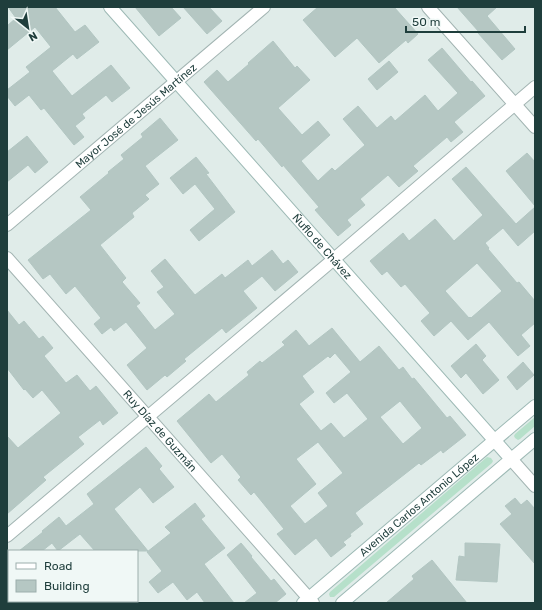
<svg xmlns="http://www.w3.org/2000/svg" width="542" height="610" viewBox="0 0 542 610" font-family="Rubik,sans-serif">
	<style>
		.green { fill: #b6e0ca }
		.building { fill: #b5c7c3; stroke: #b2c6c2; fill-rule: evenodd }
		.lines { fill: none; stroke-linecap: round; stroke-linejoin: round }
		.street-casing { stroke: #a2b4b2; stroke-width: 14 }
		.secondary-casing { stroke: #9db9b5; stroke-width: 14 }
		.street { stroke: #fff; stroke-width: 12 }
		.secondary { stroke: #fff; stroke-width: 12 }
		.labels { text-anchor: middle; stroke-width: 3; stroke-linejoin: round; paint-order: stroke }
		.street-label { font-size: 11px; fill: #1f3e3c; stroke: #f0f8f6 }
	</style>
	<rect width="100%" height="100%" fill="#e0ece9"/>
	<path class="green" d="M535,417V426L520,439L518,440L515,438L514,436L515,434Z
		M487,457L491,458L493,461L492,463L334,597H330L329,594L330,592Z"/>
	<path class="building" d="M8,7H55L75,32L85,25L99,42L77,59L73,54L52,71L72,96L111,65L130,88L112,102L106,95L82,114L85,118L75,126L84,137L74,145L44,108L41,110L29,95L15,106L7,96V90L30,72L26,67L51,47L35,27L7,50V26L16,18Z
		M135,7H171L181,18L159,36Z
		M183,7H209L222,21L207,34Z
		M318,7H394L418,34L408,43L406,40L379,63L357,38L335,57L303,20Z
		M457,7H497L487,16L515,49L502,60L478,33L479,32Z
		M273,41L295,68L297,66L310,80L278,108L302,135L318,121L330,135L301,161L318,181L332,168L335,171L365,145L343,119L358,106L377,128L391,116L395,121L425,95L438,111L458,93L428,60L442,48L471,82L472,81L485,96L454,122L463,132L451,142L447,137L413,166L418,171L399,187L388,175L360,199L365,205L347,220L351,225L338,236L315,210L319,207L283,165L282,167L258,139L256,141L204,82L217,70L228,82L249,64L248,63Z
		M389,61L398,72L377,90L368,79Z
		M160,118L178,140L145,166L159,184L145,195L149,199L132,213L134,217L100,245L126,278L122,282L140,303L136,306L155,330L175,314L157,292L164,287L151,271L165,259L195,295L222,274L225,278L248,260L252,266L272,250L283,264L288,260L298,272L275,291L262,276L243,291L257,308L226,333L222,328L184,359L186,361L167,377L165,375L147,390L127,365L147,348L126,322L114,331L111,327L102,334L94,324L101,318L75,286L66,294L50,274L43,279L28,260L91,210L80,197L109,173L108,172L124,159L121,155L143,137L141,134Z
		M27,136L48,162L35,173L28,165L7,182V152Z
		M527,153L535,162V206L506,171Z
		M196,157L209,173L206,174L235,212L199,241L190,230L215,209L195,184L183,194L170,178Z
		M466,167L516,224L535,207V231L518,246L503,228L485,243L489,248L488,249L517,283L519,282L535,301V323L521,335L530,346L518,356L489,322L468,340L451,321L434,336L421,321L430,313L405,284L401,287L387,271L382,275L370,261L403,233L409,241L435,219L454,241L483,215L452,179ZM477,263L502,291L471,318L470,317L469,318L445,291Z
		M7,310L19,325L24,321L39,339L43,336L53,348L44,356L66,383L77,375L90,391L96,386L118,413L103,425L100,420L78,437L84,444L43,477L46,480L7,514V436L18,448L61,413L42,390L33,398L25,389L24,390L7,368Z
		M332,328L360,362L379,346L399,370L403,367L412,379L414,378L447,418L450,416L466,435L443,453L441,450L421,465L419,463L355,513L363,524L350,534L351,536L343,542L346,545L331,557L316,538L295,555L277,534L284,529L254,492L251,495L238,480L241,477L222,454L211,463L177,421L209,394L216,402L249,375L247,372L260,361L262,363L285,345L282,342L296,330L309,346ZM335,353L351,372L326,393L334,403L347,393L368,419L344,438L331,423L321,431L299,404L314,392L302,376L328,356L330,358ZM400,401L422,428L403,444L380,417ZM318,442L343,473L318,493L328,506L305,524L290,506L316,484L296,459Z
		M476,344L486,356L482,360L499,380L483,394L466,373L461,378L451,366Z
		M523,362L534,375L517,390L507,377Z
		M146,447L162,466L159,469L174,487L153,503L140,487L114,509L148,551H95L80,534L58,551L52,543L42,551H19L43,532L42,531L59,517L66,526L94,504L87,494Z
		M515,498L521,505L527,500L535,509V564L500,524L512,514L505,506Z
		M195,503L205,516L201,519L225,548L204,564L234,603H205L197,592L187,600L173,582L158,593L149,582L162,571L147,552L171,533L165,527Z
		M241,543L252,556L251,557L271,581L274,579L286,594L275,603H244L257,593L227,555Z
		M465,543L500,544L497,582L456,580L459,556L465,557Z
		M432,560L467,603H386L414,579L412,576Z"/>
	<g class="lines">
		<g class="street-casing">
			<g id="street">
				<path d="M428,7L535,127"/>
				<path id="s1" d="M7,225L264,7"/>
				<path id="s2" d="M7,258L313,603"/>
				<path d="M511,459L535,486"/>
				<path d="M7,536L334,259L535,87"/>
			</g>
		</g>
		<g class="secondary-casing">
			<g id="secondary">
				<path id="s3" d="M110,7L511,459"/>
				<path id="s4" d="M303,603L535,406"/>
				<path d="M342,603L535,439"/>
			</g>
		</g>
		<use href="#street" class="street"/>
		<use href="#secondary" class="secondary"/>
	</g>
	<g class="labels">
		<g class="street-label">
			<text dy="4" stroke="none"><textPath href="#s1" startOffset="169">Mayor José de Jesús Martínez</textPath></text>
			<text dy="4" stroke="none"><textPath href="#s3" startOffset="320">Ñuflo de Chávez</textPath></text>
			<text dy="4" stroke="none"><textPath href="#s2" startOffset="231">Ruy Díaz de Guzmán</textPath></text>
			<text dy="4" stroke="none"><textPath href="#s4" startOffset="152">Avenida Carlos Antonio López</textPath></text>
		</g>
	</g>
	<rect width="542" height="610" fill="none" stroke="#1f3e3c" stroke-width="16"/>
	<rect x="8" y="550" width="130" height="52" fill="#f0f8f6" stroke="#9caeac"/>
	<rect x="16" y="563" width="20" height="6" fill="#ffffff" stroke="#9caeac"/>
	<text x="44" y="570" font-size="12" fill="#1f3e3c">Road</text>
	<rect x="16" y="580" width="20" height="12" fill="#b5c7c3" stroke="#9caeac"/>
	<text x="44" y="590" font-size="12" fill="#1f3e3c">Building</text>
	<g transform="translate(28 28) rotate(150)" stroke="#f0f8f6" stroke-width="3" paint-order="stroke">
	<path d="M0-3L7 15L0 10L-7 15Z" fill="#1f3e3c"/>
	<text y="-6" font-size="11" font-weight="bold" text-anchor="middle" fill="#1f3e3c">N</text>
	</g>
	<path d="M406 26v6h119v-6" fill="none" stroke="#1f3e3c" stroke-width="2"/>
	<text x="412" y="26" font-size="12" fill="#1f3e3c" stroke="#f0f8f6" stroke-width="3" paint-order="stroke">50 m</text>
</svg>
